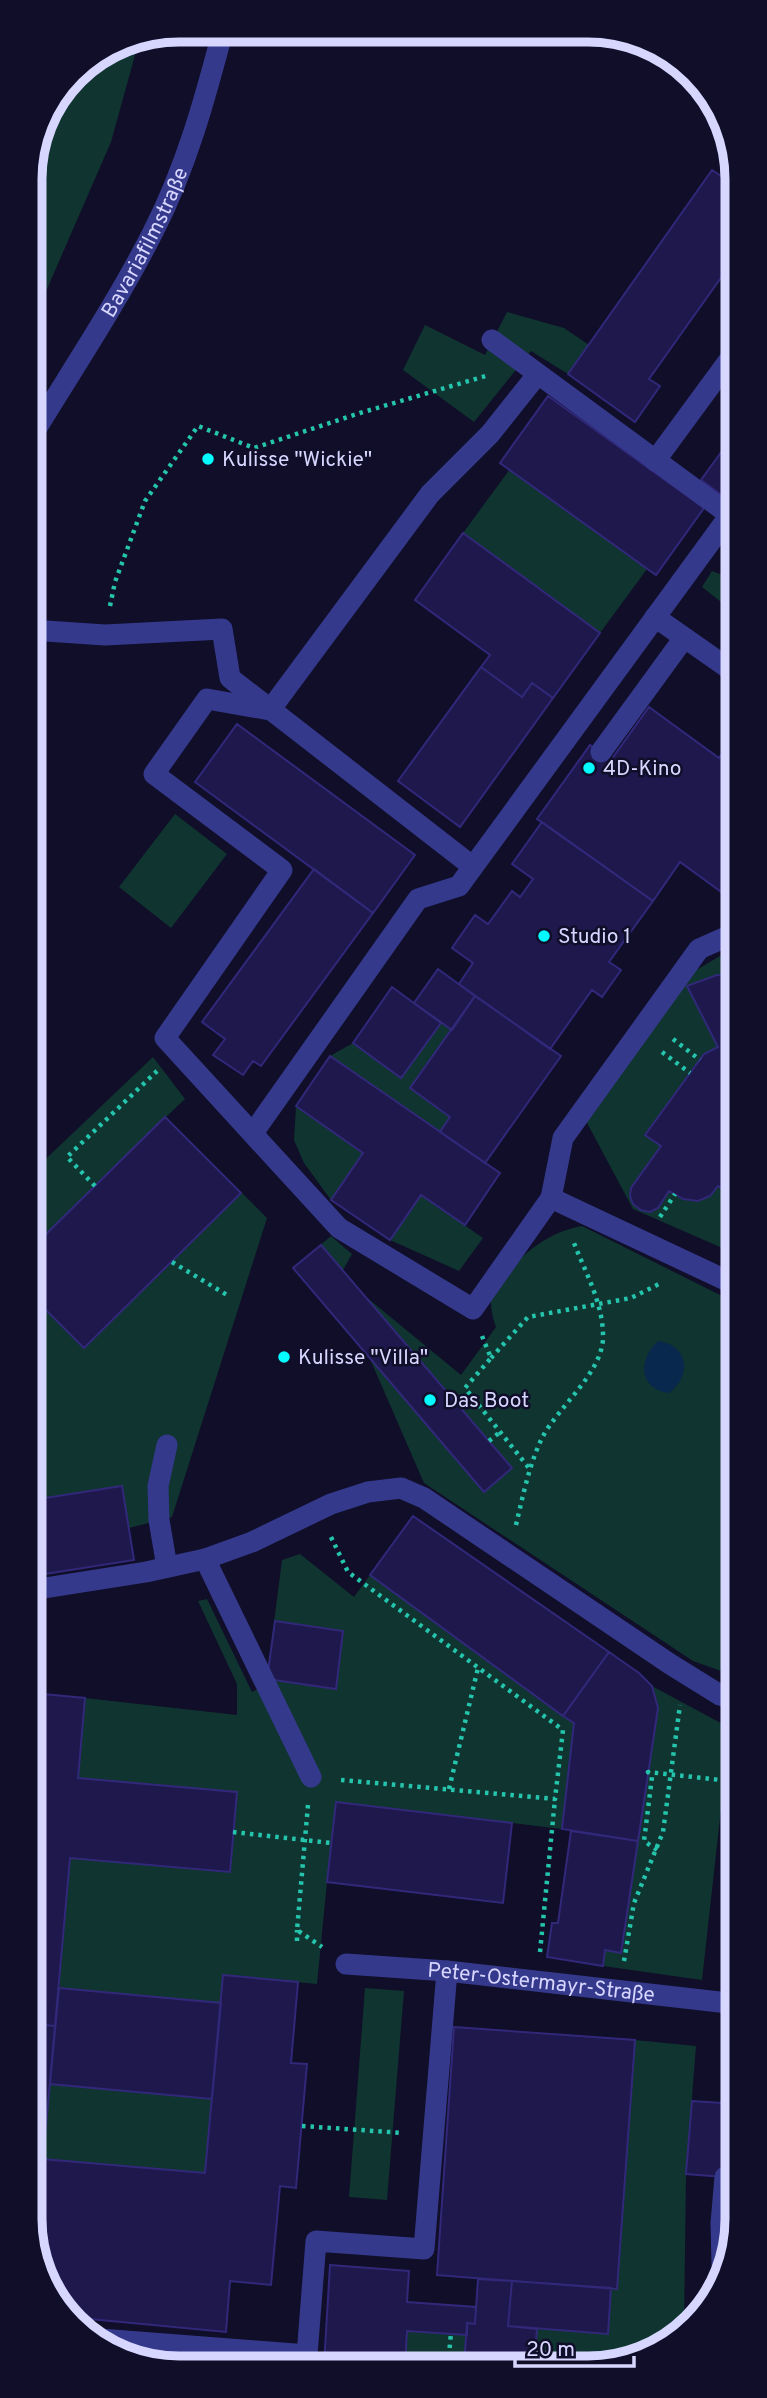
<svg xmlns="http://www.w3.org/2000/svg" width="767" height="2398" viewBox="0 0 767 2398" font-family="Overpass,sans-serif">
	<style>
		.green { fill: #103430 }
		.water { fill: #08284e }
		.building { fill: #1e184c; stroke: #31287a; stroke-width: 2 }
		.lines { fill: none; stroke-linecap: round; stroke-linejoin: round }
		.path { stroke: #25c4ad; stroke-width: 4.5; stroke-dasharray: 3.5 5; stroke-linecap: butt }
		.lane { stroke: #35398c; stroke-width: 21 }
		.street { stroke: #35398c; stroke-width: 21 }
		.poi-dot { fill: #02fcff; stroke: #100e29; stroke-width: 2.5 }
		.labels { text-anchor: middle; stroke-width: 5; stroke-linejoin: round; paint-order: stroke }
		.street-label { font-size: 21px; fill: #d7d6ff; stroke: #100e29 }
		.poi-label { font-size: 21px; fill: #d7d6ff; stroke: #100e29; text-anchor: start }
		.rim { fill: none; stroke: #d7d6ff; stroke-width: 9 }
	</style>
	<rect width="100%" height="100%" fill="#100e29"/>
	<path class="green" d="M140,37L111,142L30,328V168L45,112L80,67L122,41Z
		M507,312L564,328L589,345L568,374L531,351L474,422L403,370L425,325L485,355Z
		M510,469L647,569L600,633L463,533Z
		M712,571L735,580V613L702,587Z
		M175,814L227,854L171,928L119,887Z
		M735,947L736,1254L633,1209L586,1121L693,972Z
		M441,1023L452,1030L410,1088L450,1117L440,1132L330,1056L353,1043L401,1078Z
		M153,1057L185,1099L166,1117L267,1218L172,1517L129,1528L122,1486L32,1500L31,1173Z
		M296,1106L363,1153L331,1200L304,1163L294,1140Z
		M421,1195L483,1238L459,1271L390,1240Z
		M582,1226L736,1303V1664L721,1671L693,1661L424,1483L370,1359L293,1268L331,1236L352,1254L343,1270L365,1296L461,1375L496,1327C491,1313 488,1297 495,1284C499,1278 506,1273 511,1268C531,1247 553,1231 582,1226Z
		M300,1554L354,1597L370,1575L574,1723L562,1829L512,1823L503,1903L327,1882L317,1984L223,1975L221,2003L59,1988L70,1858L230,1872L237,1792L78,1778L85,1698L237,1715V1684L198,1601L207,1599L252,1692L266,1685L282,1560Z
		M652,1686L730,1728L702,1980L603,1966L605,1950L621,1953L658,1708Z
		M365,1988L404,1991L387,2200L349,2197Z
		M635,2040L696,2046L686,2174L684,2327L617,2365H534L537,2329L608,2333L611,2288H617Z
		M50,2084L212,2099L205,2173L43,2159Z
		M407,2331L467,2335L464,2365H405Z"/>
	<path class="water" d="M658,1341C689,1345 692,1376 669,1393C638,1389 638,1359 658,1341Z"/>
	<path class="building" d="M712,170L735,185V258L649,379L660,386L635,422L568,374Z
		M548,396L704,508L656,575L500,463Z
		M735,433V505L701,480Z
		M463,533L600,633L553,698L532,683L522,697L481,667L490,655L415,600Z
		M481,667L522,697L532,683L553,698L460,827L398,781Z
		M649,707L719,758L735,736V902L680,862L653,901L537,819L590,745L611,760Z
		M237,724L415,855L373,913L195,782Z
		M542,822L653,901L609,962L621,970L602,997L592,990L550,1049L459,984L473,963L452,948L475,915L488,924L512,891L520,897L533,879L512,864Z
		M314,869L373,913L261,1066L253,1061L243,1075L213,1055L225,1039L202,1022Z
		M438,969L475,996L452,1030L414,1003Z
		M735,974L736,1198L718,1186L710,1196L698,1201L683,1199L669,1191L658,1208L650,1212L641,1210L633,1204L630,1196L631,1188L661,1146L645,1135L704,1054L718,1047L687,986L717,975Z
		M392,987L441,1023L401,1078L353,1043Z
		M475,996L561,1056L485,1163L440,1132L450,1117L410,1088Z
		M330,1056L500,1173L465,1225L421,1195L390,1240L331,1200L363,1153L296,1106Z
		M165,1117L241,1193L84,1348L31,1295V1249Z
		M321,1245L512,1468L484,1492L293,1268Z
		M122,1486L134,1560L32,1576V1500Z
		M413,1516L609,1652L563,1716L370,1575Z
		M275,1621L343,1631L336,1689L267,1679Z
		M609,1652L639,1673L652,1686L658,1708L638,1841L562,1829L574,1723L563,1716Z
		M32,1693L85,1698L78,1778L237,1792L230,1872L70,1858L55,2026L32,2024Z
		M336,1802L512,1823L503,1903L327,1882Z
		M571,1831L638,1841L621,1953L605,1950L603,1966L547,1957L552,1923H558Z
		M223,1975L298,1982L291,2063L307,2064L296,2188L280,2186L271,2285L230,2281L226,2332L69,2317L33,2248L32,2024L55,2026L43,2159L205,2173Z
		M59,1988L221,2003L212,2099L50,2084Z
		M454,2027L635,2040L617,2289L437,2275Z
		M692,2101L737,2104V2178L686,2174Z
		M330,2265L409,2271L407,2302L476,2307L475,2324L467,2323V2335L407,2331L405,2365H324Z
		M478,2279L512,2281L508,2326L537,2329L534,2365H464L467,2323L475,2324Z
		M512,2281L611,2288L608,2334L508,2326Z
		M135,2358L161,2359L160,2365H149Z"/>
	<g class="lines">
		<path class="path" d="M110,606L115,582L145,501L198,426L254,448L360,413L489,375
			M673,1039L700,1060
			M662,1052L690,1073
			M95,1186L67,1157L157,1071
			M660,1217L675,1194
			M172,1262L227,1295
			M482,1336L491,1358L465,1388L529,1468
			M491,1358L528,1317L631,1298L659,1284
			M32,1427L42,1428
			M489,1441L500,1432
			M516,1525C523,1496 529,1465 542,1438C558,1407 601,1374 603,1339C604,1305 586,1274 574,1243
			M331,1537L348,1572L563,1730L555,1799L341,1780
			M449,1789L478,1668
			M308,1805L297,1930L322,1947
			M233,1832L331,1843
			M657,1850L644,1841L652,1777L648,1772L730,1781
			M297,1941V1930
			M540,1952L555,1799
			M624,1961L634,1903L663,1832L680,1705
			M302,2126L403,2133
			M448,2365L451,2333"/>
		<g class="lane">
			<path d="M728,150L734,155"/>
			<path d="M537,375L490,434L430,494L270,710L207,699L154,774L282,870L165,1038L339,1228L473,1309L551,1198L563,1138L699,949L735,933"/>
			<path d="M655,461L735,352"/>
			<path d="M655,617L735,673"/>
			<path d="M31,630L105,635L222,629L230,678L472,866"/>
			<path d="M601,752L684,638"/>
			<path d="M253,1133L418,899L459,886L730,515L492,340"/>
			<path d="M551,1198L736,1285"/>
			<path d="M205,1559L311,1777"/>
			<path d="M167,1567L159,1520L158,1486L167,1445"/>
			<path d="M32,1590L146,1572L205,1559L252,1542L331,1504L368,1492L401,1488L424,1498L670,1664L720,1695L736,1700"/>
			<path d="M737,1952V1980"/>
			<path id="s1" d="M346,1964L447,1971L737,2004"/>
			<path d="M731,2104L737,2039"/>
			<path d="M722,2265L721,2223L725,2177"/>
			<path d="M100,2339L307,2355L316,2241L424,2249L447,1971"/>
		</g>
		<path class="street" id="s2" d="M30,439C72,370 117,303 153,232C186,168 205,99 223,30"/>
	</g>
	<g class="poi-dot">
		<circle cx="208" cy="459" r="7"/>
		<circle cx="589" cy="768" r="7"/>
		<circle cx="544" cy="936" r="7"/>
		<circle cx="284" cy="1357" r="7"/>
		<circle cx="430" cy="1400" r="7"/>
	</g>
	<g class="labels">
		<g class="street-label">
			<text dy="7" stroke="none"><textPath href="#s2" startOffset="228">Bavariafilmstraße</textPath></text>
			<text dy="7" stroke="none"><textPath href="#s1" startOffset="196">Peter-Ostermayr-Straße</textPath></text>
		</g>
		<g class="poi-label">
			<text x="222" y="466">Kulisse "Wickie"</text>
			<text x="603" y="775">4D-Kino</text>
			<text x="558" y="943">Studio 1</text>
			<text x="298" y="1364">Kulisse "Villa"</text>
			<text x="444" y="1407">Das Boot</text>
		</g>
	</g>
	<path d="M0 0H767V2398H0ZM179 42H588A137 137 0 0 1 725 179V2219A137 137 0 0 1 588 2356H179A137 137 0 0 1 42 2219V179A137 137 0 0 1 179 42Z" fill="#100e29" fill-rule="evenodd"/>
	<path class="rim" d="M179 42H588A137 137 0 0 1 725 179V2219A137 137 0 0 1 588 2356H179A137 137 0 0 1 42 2219V179A137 137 0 0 1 179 42Z"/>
	<path d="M515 2356v10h119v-10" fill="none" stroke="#d7d6ff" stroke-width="3.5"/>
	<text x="526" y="2356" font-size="21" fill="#d7d6ff" stroke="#100e29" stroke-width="5" paint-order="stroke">20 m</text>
</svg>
